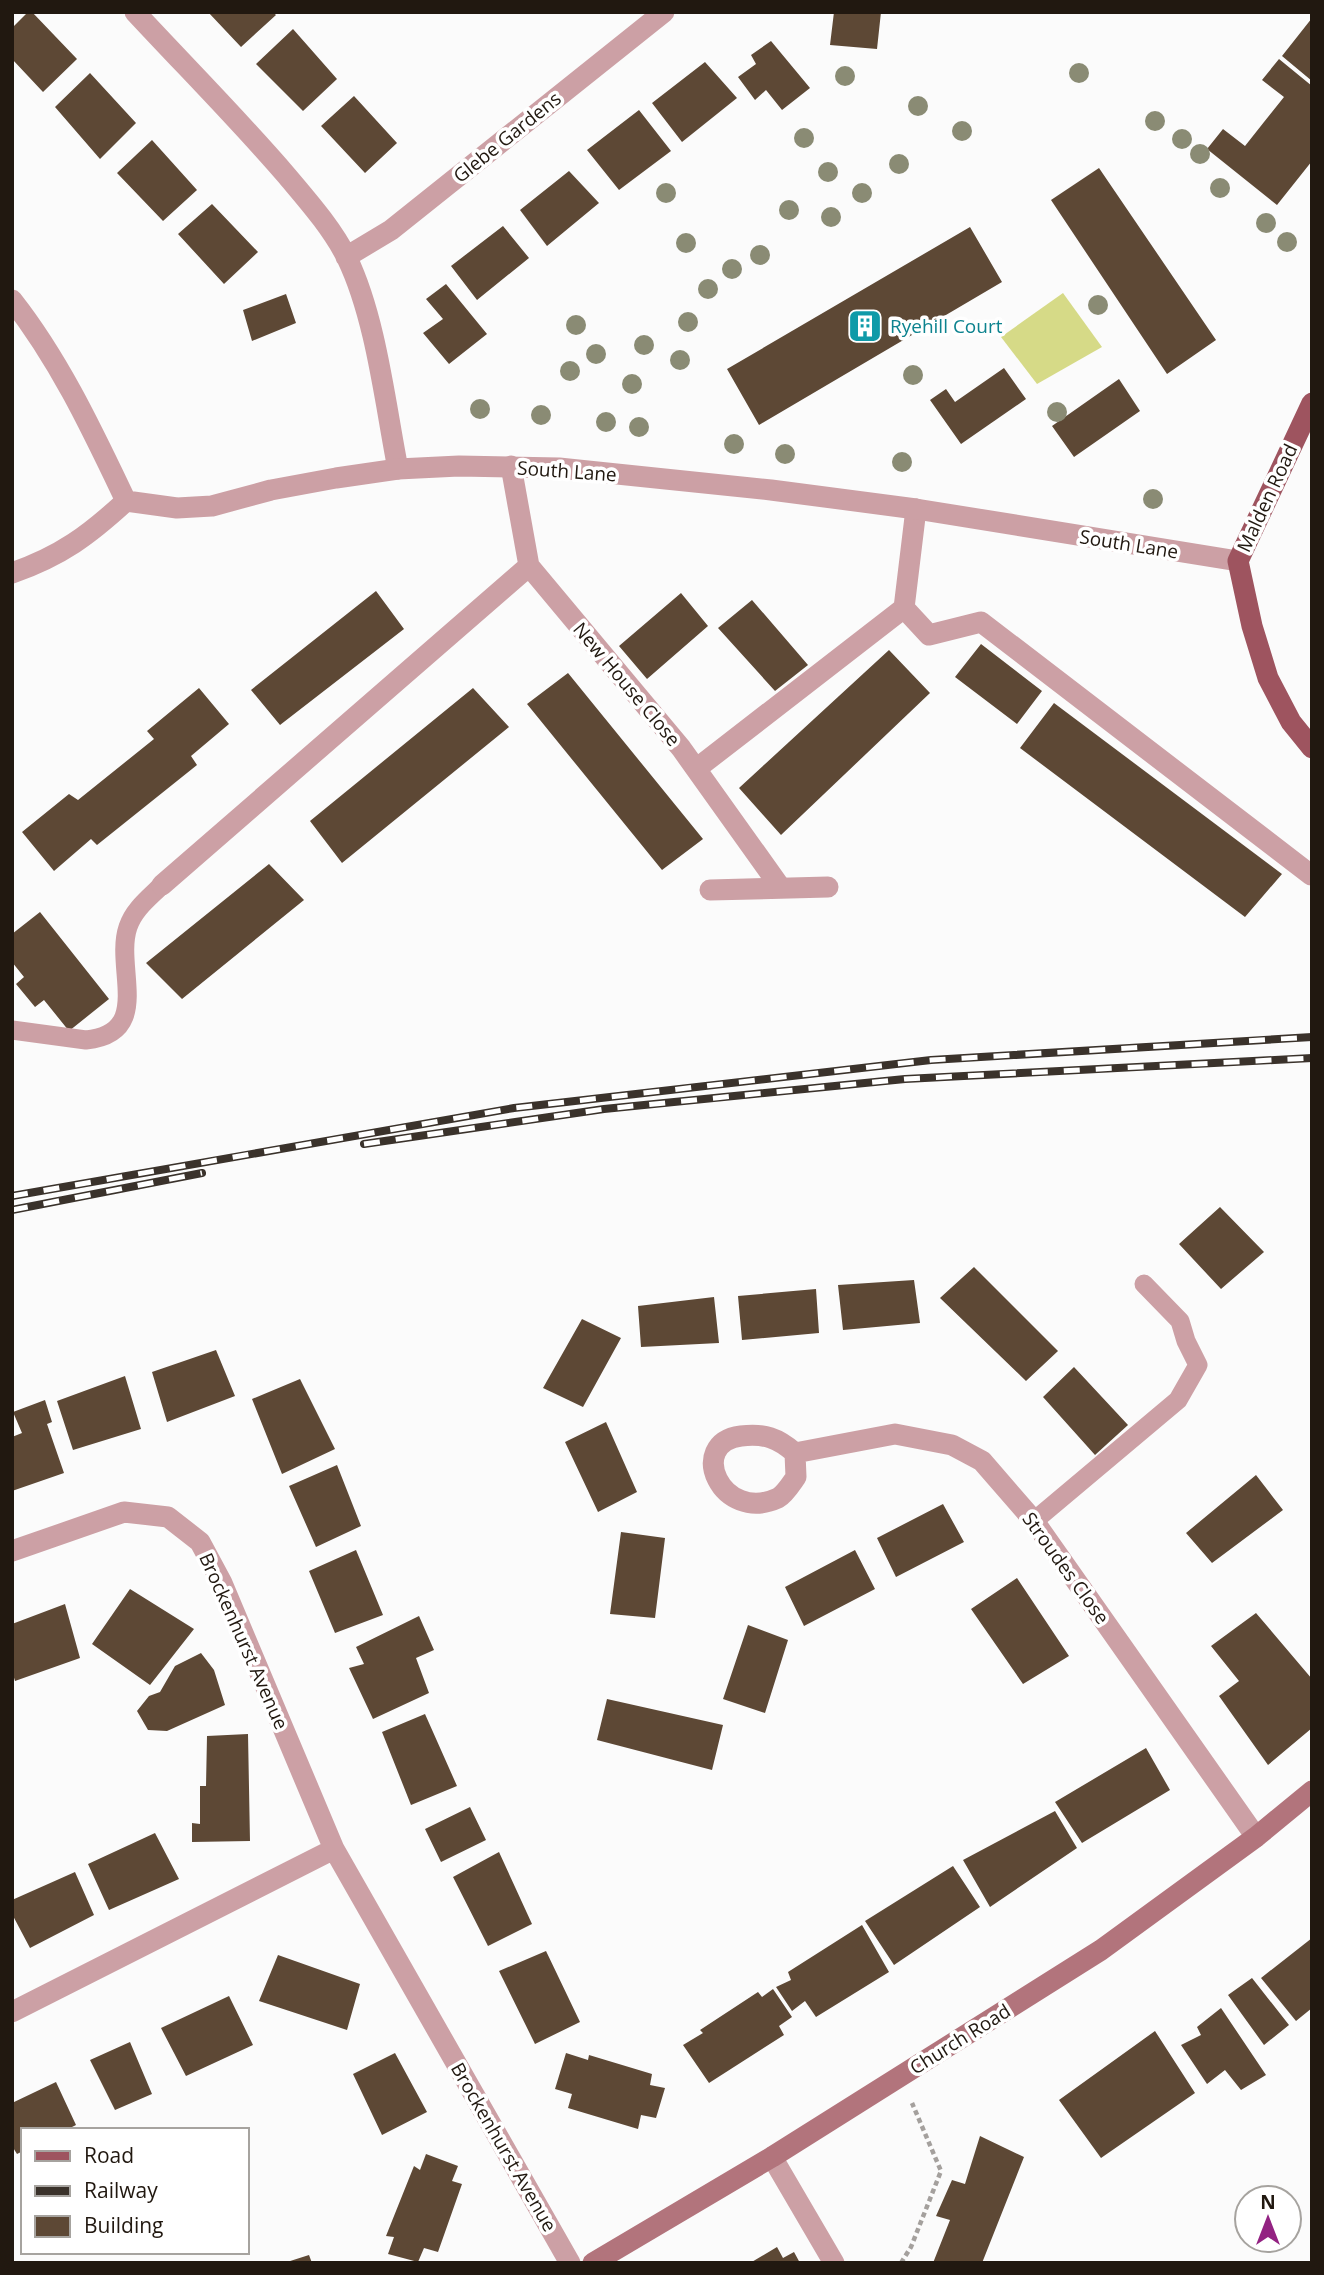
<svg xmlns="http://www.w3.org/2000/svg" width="1324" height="2275" viewBox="0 0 1324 2275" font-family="'Open Sans',sans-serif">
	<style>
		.green { fill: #d6da87 }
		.building { fill: #5d4835 }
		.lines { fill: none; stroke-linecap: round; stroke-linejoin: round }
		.path { stroke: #a4a09d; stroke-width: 4.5; stroke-dasharray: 5 3.5; stroke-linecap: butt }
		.service { stroke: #cca0a5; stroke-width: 19 }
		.minor { stroke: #cca0a5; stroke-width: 21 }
		.tertiary { stroke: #cca0a5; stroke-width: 21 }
		.secondary { stroke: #b2747c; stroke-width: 21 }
		.primary { stroke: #9e545f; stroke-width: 21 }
		.rail-casing { stroke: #3a322b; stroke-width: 8 }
		.rail { stroke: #fff; stroke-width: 5; stroke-dasharray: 16; stroke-linecap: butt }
		.tree { fill: #8a8b74 }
		.labels { text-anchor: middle; stroke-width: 7; stroke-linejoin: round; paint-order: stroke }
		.street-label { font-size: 19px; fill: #211810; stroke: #fff }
		.culture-label { font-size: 19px; fill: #0d838f; stroke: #fff; text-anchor: start }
	</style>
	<rect width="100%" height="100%" fill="#fbfbfb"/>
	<path class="green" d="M1063,293L1102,347L1037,384L1001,337Z"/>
	<path class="building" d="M28,12H32L77,59L43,92L12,59V28Z
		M208,12H273L276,15L241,47Z
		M834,12H881L877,49L830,45Z
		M1312,18V81L1282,56Z
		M293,29L337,79L303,111L256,64Z
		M771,41L810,88L782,110L766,90L755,100L738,77L756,64L751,55Z
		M1279,59L1312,86V161L1277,205L1207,149L1223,129L1245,146L1264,122L1284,97L1262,80Z
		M705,62L737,98L682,142L652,103Z
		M90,73L136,123L100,159L55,107Z
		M354,96L397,143L365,173L321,126Z
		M639,110L671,151L619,190L587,150Z
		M152,140L197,190L163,221L117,173Z
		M1099,168L1216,340L1167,374L1051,200Z
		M569,171L599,203L547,246L520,210Z
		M212,204L258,252L224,284L178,234Z
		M503,226L529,258L477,300L451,266Z
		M970,227L1002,282L759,425L727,369Z
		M446,284L487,334L449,364L423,333L443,319L426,299Z
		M286,294L296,323L252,341L243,310Z
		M1004,368L1026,399L961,444L930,400L946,389L955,402Z
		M1119,379L1140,411L1074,457L1052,426Z
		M376,591L404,629L280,725L251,690Z
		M681,593L708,626L647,679L619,646Z
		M752,600L808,665L775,691L718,628Z
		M981,644L1042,691L1017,724L955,677Z
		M889,650L930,693L781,835L739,788Z
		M568,673L703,839L662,870L527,704Z
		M199,688L229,724L191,756L197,765L97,845L91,839L54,871L22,832L69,794L78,800L154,739L147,731Z
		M473,688L509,727L342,863L310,821Z
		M1054,703L1282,874L1245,917L1020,748Z
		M269,864L304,900L182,999L146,963Z
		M40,912L109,999L69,1031L44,1000L35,1007L16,984L24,977L12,962V934Z
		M1220,1207L1264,1252L1221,1289L1179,1244Z
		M974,1267L1058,1351L1026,1381L940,1298Z
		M914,1280L920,1323L843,1330L838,1285Z
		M816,1289L819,1333L742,1340L738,1296Z
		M714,1297L719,1343L641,1347L638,1306Z
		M582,1319L621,1338L583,1407L543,1388Z
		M216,1350L235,1396L167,1422L152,1372Z
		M1074,1367L1128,1425L1095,1455L1043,1397Z
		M125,1376L141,1429L73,1450L57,1401Z
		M300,1379L335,1449L282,1474L252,1399Z
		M45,1400L52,1422L47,1424L64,1473L12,1491V1437L22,1433L13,1412Z
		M606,1422L637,1492L598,1512L565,1442Z
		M337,1465L361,1526L316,1547L289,1486Z
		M1256,1475L1283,1510L1212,1563L1186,1533Z
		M943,1504L964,1542L896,1577L877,1538Z
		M621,1532L665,1538L655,1618L610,1614Z
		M356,1550L383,1615L335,1633L309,1571Z
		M855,1550L875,1589L804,1626L785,1587Z
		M1017,1578L1069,1656L1023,1684L971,1609Z
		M130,1589L194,1629L150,1685L92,1644Z
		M65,1604L80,1658L15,1681L12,1671V1624Z
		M1256,1613L1312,1679V1728L1268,1765L1219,1696L1239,1681L1211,1646Z
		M419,1616L434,1650L416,1658L429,1693L373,1719L349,1668L364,1664L356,1647Z
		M748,1625L788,1640L765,1713L723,1699Z
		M201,1653L214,1670L225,1705L167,1731L148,1730L137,1711L149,1696L160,1692L175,1666Z
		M607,1699L723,1725L712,1770L597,1740Z
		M425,1714L457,1786L411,1805L382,1732Z
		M248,1734L250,1841L192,1842V1823L200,1824V1786H206L207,1736Z
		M1146,1748L1170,1790L1082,1843L1055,1802Z
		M470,1807L486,1840L441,1862L425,1829Z
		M1055,1811L1077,1848L990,1907L963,1860Z
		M155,1833L179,1879L109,1910L88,1864Z
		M499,1852L532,1924L488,1946L453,1877Z
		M953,1866L980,1907L894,1965L865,1921Z
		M75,1872L94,1915L30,1948L12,1914V1900Z
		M862,1925L889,1972L816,2017L805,2001L792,2011L776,1987L791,1980L788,1972Z
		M1312,1938V2008L1296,2021L1261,1978Z
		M546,1951L580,2022L535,2044L499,1971Z
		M278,1955L360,1984L347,2030L259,2001Z
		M1252,1978L1289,2025L1264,2045L1228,1995Z
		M773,1989L792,2017L779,2026L784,2035L709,2083L683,2045L703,2033L700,2030L758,1992L762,1997Z
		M229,1996L253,2045L186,2076L161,2028Z
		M1221,2008L1266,2075L1241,2090L1225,2070L1207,2084L1181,2045L1201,2035L1197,2027Z
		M1155,2031L1195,2093L1101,2158L1059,2100Z
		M130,2042L152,2094L115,2110L90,2060Z
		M395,2053L427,2112L382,2135L353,2074Z
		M566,2053L588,2060L589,2055L652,2074L650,2085L665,2088L656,2118L641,2115L638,2129L568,2108L572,2094L555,2089Z
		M56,2082L76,2125L66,2130H23V2151L17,2154L12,2146V2103Z
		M980,2136L1024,2157L982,2263H933L950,2220L936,2216L952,2180L965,2184Z
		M426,2154L458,2166L452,2181L462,2184L438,2252L424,2248L418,2262L388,2254L394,2237L386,2236L414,2166L420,2170Z
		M777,2247L783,2258L794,2252L800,2263H750Z
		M309,2255L312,2263H287V2262Z"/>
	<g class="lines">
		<path class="path" d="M901,2263L911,2247L941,2171L912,2103"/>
		<path class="service" d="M12,1030L86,1040C154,1033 114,968 128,927C134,909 149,898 162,885
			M1034,1521L1178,1400L1198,1365L1186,1341L1180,1321L1144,1284"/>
		<path class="minor" d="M135,12C186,67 239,120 287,176C308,201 332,228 347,258C376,318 385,403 398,469
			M346,257L391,230L664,12
			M511,466L529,566L681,748L781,888
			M12,573C61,556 89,535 126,501
			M904,608L929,635L981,622L1311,875
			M696,769L904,608L916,509
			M162,885L529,566
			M710,890L828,887
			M795,1453L796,1477C791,1484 785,1494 778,1498C721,1524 686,1443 741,1436C764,1433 778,1438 795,1453L895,1434L952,1445L982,1461L1034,1521L1256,1837
			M12,1551L124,1512L168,1517L200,1542L222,1583L334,1849
			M12,2012L334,1849L570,2263
			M772,2157L834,2263"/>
		<path class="tertiary" d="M12,300C60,361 93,432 126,501L177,508L212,506L271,490L336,478L398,469L459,466L559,468L771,490L916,509L1238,561"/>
		<path class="secondary" d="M593,2263L772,2157L1101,1950L1256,1837L1312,1791"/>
		<path class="primary" d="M1312,403L1238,561L1252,626L1268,678L1291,722L1312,748"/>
		<g class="rail-casing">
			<path id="rail" d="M364,1144L604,1109L905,1079L1312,1058
				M12,1196L514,1108L931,1060L1312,1037
				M12,1210L202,1173"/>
		</g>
		<use href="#rail" class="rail"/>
	</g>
	<g class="tree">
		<circle cx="1079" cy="73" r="10"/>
		<circle cx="845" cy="76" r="10"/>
		<circle cx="918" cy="106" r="10"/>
		<circle cx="1155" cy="121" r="10"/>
		<circle cx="962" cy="131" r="10"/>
		<circle cx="804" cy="138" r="10"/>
		<circle cx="1182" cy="139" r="10"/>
		<circle cx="1200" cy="154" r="10"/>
		<circle cx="899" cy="164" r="10"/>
		<circle cx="828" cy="172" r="10"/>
		<circle cx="1220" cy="188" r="10"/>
		<circle cx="666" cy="193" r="10"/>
		<circle cx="862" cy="193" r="10"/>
		<circle cx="789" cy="210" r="10"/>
		<circle cx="831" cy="217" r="10"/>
		<circle cx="1266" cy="223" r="10"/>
		<circle cx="1287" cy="242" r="10"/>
		<circle cx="686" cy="243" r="10"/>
		<circle cx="760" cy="255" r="10"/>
		<circle cx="732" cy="269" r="10"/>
		<circle cx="708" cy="289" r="10"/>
		<circle cx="1098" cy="305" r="10"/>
		<circle cx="688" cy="322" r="10"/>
		<circle cx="576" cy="325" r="10"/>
		<circle cx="644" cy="345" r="10"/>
		<circle cx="596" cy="354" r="10"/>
		<circle cx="680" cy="360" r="10"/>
		<circle cx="570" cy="371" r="10"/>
		<circle cx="913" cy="375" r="10"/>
		<circle cx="632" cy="384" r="10"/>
		<circle cx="480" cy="409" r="10"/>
		<circle cx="1057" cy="412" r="10"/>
		<circle cx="541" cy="415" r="10"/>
		<circle cx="606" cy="422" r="10"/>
		<circle cx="639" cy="427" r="10"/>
		<circle cx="734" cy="444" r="10"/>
		<circle cx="785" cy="454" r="10"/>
		<circle cx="902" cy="462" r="10"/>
		<circle cx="1153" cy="499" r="10"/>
	</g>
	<defs>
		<g id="building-square" transform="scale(1.75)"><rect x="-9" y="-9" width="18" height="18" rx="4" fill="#0f9aa8" stroke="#fff"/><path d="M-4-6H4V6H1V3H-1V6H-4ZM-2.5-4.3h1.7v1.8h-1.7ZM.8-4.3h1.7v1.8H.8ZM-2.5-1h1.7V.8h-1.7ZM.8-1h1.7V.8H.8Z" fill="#fff"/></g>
	</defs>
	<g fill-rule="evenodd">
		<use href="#building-square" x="865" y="326"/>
	</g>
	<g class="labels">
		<g class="street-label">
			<text transform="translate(507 137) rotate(-39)" y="7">Glebe Gardens</text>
			<text transform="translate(567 471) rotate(4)" y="7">South Lane</text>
			<text transform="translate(1267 498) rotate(-65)" y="7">Malden Road</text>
			<text transform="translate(1129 544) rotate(9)" y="7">South Lane</text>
			<text transform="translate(627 684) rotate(50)" y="7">New House Close</text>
			<text transform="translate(1066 1568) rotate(54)" y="7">Stroudes Close</text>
			<text transform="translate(244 1641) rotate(66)" y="7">Brockenhurst Avenue</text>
			<text transform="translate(960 2039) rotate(-32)" y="7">Church Road</text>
			<text transform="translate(504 2147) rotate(60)" y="7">Brockenhurst Avenue</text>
		</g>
		<g class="culture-label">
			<text x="890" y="333">Ryehill Court</text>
		</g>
	</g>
	<rect width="1324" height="2275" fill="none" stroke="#211810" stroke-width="28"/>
	<rect x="21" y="2128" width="228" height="126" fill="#ffffff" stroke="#a6a39f" stroke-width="2"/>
	<rect x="35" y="2151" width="35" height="10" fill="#9e545f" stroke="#a6a39f" stroke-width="2"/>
	<text x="84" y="2163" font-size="21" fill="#211810">Road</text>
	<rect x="35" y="2186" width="35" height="10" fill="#3a322b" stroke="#a6a39f" stroke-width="2"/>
	<text x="84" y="2198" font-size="21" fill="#211810">Railway</text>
	<rect x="35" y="2216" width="35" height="21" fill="#5d4835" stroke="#a6a39f" stroke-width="2"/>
	<text x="84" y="2233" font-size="21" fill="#211810">Building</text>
	<g transform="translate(1268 2219)"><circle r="33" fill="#ffffff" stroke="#a6a39f" stroke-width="2"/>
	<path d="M0-5L12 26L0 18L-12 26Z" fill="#932282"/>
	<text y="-10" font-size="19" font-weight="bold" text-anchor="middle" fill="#211810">N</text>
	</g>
</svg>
